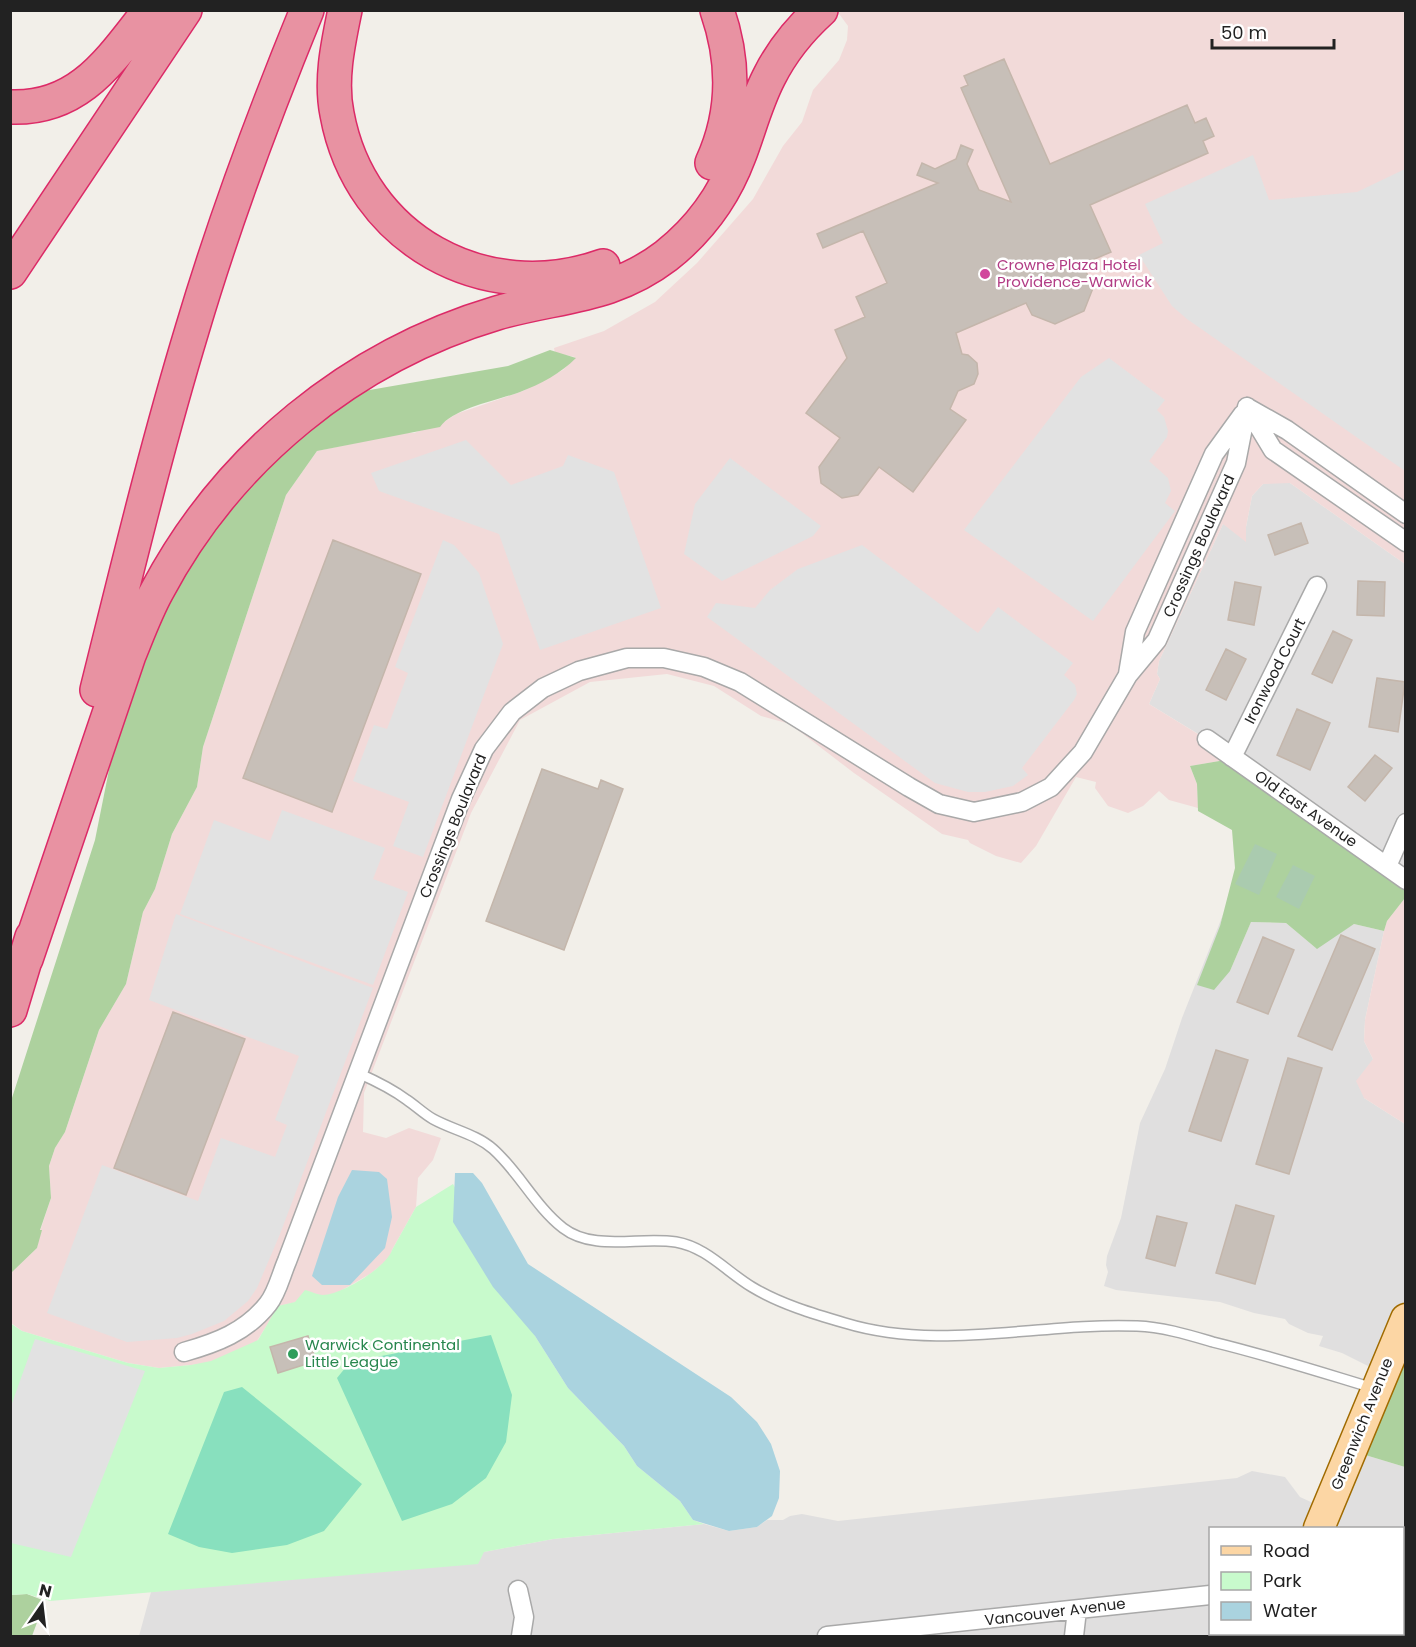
<svg xmlns="http://www.w3.org/2000/svg" width="1416" height="1647" viewBox="0 0 1416 1647" font-family="Poppins,sans-serif">
	<style>
		.residential { fill: #e0dfdf }
		.commercial { fill: #f2dad9 }
		.forest { fill: #add19e }
		.cemetery { fill: #aacbaf }
		.park { fill: #c8facc }
		.pitch { fill: #88e0be }
		.parking { fill: #e2e2e2 }
		.water { fill: #aad3df }
		.building { fill: #c7bfb8; stroke: #c4b6ab; stroke-width: 1.5 }
		.lines { fill: none; stroke-linecap: round; stroke-linejoin: round }
		.lane-casing { stroke: #a9a9a9; stroke-width: 12 }
		.street-casing { stroke: #a9a9a9; stroke-width: 21 }
		.primary-casing { stroke: #a06b00; stroke-width: 33 }
		.highway-casing { stroke: #dc2a67; stroke-width: 36 }
		.lane { stroke: #fff; stroke-width: 9 }
		.street { stroke: #fff; stroke-width: 18 }
		.primary { stroke: #fcd6a4; stroke-width: 30 }
		.highway { stroke: #e892a2; stroke-width: 33 }
		.hotel-dot { fill: #d1479c; stroke: #fff; stroke-width: 2 }
		.leisure-dot { fill: #2e9e5b; stroke: #fff; stroke-width: 2 }
		.labels { text-anchor: middle; stroke-width: 5; stroke-linejoin: round; paint-order: stroke }
		.hotel-label { font-size: 15px; fill: #b23c85; stroke: #fff; text-anchor: start }
		.street-label { font-size: 15px; fill: #222; stroke: #fff }
		.leisure-label { font-size: 15px; fill: #27864d; stroke: #fff; text-anchor: start }
	</style>
	<rect width="100%" height="100%" fill="#f2efe9"/>
	<path class="residential" d="M1278,482L1290,483L1405,564V878L1236,757L1149,704L1160,679L1157,674L1159,661L1223,524L1246,527L1252,496L1263,484Z
		M1224,912L1220,926L1230,971L1251,922L1286,923L1316,948L1354,924L1384,931L1365,1020L1364,1041L1373,1059L1364,1098L1405,1124V1366L1391,1359L1382,1373L1342,1353L1319,1346L1323,1336L1308,1333L1289,1324L1285,1319L1254,1313L1220,1302L1116,1290L1104,1286L1108,1272L1106,1265L1107,1256L1121,1218L1140,1123L1165,1069L1182,1018Z
		M1352,1451L1405,1467V1607L1402,1606V1528H1210V1634H1320L1331,1636H139L151,1592L484,1552L553,1539L704,1524L729,1531L757,1527L767,1520H783L790,1516L802,1514L838,1521L1237,1478L1252,1471L1285,1477L1300,1497L1324,1508Z"/>
	<path class="commercial" d="M837,11H1405V564L1290,483L1263,484L1252,496L1246,527V542L1223,524L1159,661L1157,674L1160,679L1149,704L1237,758L1190,766L1197,784L1198,808L1169,800L1159,791L1143,806L1128,813L1108,806L1095,788L1096,782L1076,777L1036,846L1021,863L996,856L970,843L968,840L942,834L854,773L790,724L761,716L714,686L667,674L590,682L520,720L471,813L364,1093L363,1132L386,1138L409,1128L441,1138L433,1160L418,1178L416,1207L392,1250L390,1258L370,1274L337,1293L279,1306L252,1349L213,1363L159,1368L128,1363L22,1331L11,1323V1273L37,1248L40,1231L51,1198L49,1166L55,1148L65,1132L99,1030L126,984L143,912L155,889L172,834L197,787L203,747L286,495L317,451L402,433H414L444,422L456,414L523,391L563,370L575,357L555,353L554,348L604,331L655,302L697,263L753,199L783,146L802,122L813,90L839,60L847,40L848,26Z
		M1405,898V1124L1364,1098L1356,1081L1373,1059L1364,1041L1365,1020L1384,931L1387,921Z"/>
	<path class="forest" d="M550,350L576,358C561,373 541,384 520,392C499,400 454,408 440,427L317,451L286,495L203,747L197,787L172,834L155,889L143,912L126,984L99,1030L65,1132L55,1148L49,1166L51,1198L40,1230H42L37,1248L11,1273V1101L95,840L127,680L195,535L335,396L508,366Z
		M1237,758L1405,878V898L1387,921L1384,931L1354,924L1317,949L1286,923L1251,922L1230,971L1214,990L1197,985L1220,926L1235,868L1232,830L1198,811L1197,784L1190,766Z
		M1391,1359L1405,1366V1467L1352,1451Z
		M27,1594L45,1601L32,1636H11L10,1595Z"/>
	<path class="cemetery" d="M1255,844L1277,854L1259,895L1235,884Z
		M1293,865L1315,876L1299,909L1276,897Z"/>
	<path class="park" d="M453,1184L535,1336L568,1388L624,1446L637,1466L680,1501L693,1520L704,1524L553,1539L484,1552L478,1564L50,1601L27,1594L11,1595L10,1323L22,1331L128,1363L159,1368L191,1365L211,1361L258,1340L278,1306L295,1302L305,1290C310,1291 318,1295 323,1295C341,1295 387,1267 392,1250L416,1207Z"/>
	<path class="pitch" d="M491,1335L512,1395L506,1442L486,1478L452,1504L402,1521L337,1378L350,1362Z
		M242,1387L362,1484L324,1531L287,1545L232,1553L199,1547L168,1534L224,1392Z"/>
	<path class="parking" d="M1253,155L1269,200L1357,192L1405,169V471L1187,319L1172,306L1139,255L1163,243L1145,204Z
		M1109,358L1165,400L1157,410L1164,417L1168,431L1167,437L1149,461L1168,478L1171,491L1165,503L1175,511L1093,621L964,530L1081,377Z
		M466,440L511,485L563,466L568,455L614,472L661,608L540,650L499,534L379,491L371,473Z
		M730,458L821,526L813,536L722,581L684,554L695,504Z
		M443,540L454,545L479,573L503,644L423,857L393,846L409,802L353,781L374,725L387,729L408,673L395,667Z
		M862,545L978,633L998,607L1073,663L1064,675L1075,685L1077,694L1074,700L1022,768L1028,775L1013,786L985,792H968L935,783L707,617L716,603L755,608L770,590L798,569Z
		M282,810L385,848L373,879L408,892L373,985L180,914L214,820L270,841Z
		M176,914L373,988L280,1234L257,1288L248,1301L224,1321L192,1334L177,1338L127,1342L47,1313L102,1165L198,1201L221,1138L275,1157L287,1125L275,1120L299,1056L149,1000Z
		M35,1339L145,1371L71,1557L11,1543V1406Z"/>
	<path class="water" d="M352,1170L379,1172L387,1179L392,1217L385,1248L350,1285H322L312,1276L338,1197Z
		M455,1173H473L482,1183L528,1264L731,1397L757,1422L771,1444L780,1471L779,1498L772,1516L757,1527L729,1531L693,1520L680,1501L637,1466L624,1446L568,1388L535,1336L493,1287L453,1222Z"/>
	<path class="building" d="M1004,59L1050,164L1187,105L1195,123L1206,118L1214,136L1203,141L1208,153L1090,205L1111,252L1083,264L1093,288L1084,311L1055,324L1032,315L1026,303L956,333L962,354L968,355L977,363L978,374L974,384L958,391L950,409L966,420L913,492L879,467L858,495L842,498L821,483L819,467L840,438L806,413L847,358L835,330L865,317L856,297L887,283L863,231L823,248L817,234L938,183L917,175L922,163L935,169L956,159L961,145L973,150L967,164L979,190L1011,202L961,88L968,85L964,76Z
		M1301,523L1308,543L1275,555L1268,535Z
		M333,540L421,574L332,812L243,778Z
		M1358,581L1385,582L1384,616L1357,615Z
		M1235,582L1261,587L1254,625L1228,620Z
		M1333,631L1352,640L1332,683L1312,674Z
		M1226,649L1246,659L1226,700L1206,690Z
		M1377,678L1405,682L1398,732L1369,727Z
		M1297,709L1330,723L1310,770L1277,755Z
		M1375,755L1392,768L1365,801L1348,787Z
		M542,769L598,789L601,780L623,789L564,950L486,921Z
		M1341,935L1375,949L1332,1050L1298,1036Z
		M1263,937L1294,950L1268,1014L1237,1002Z
		M173,1012L245,1039L186,1195L114,1168Z
		M1216,1050L1248,1060L1221,1141L1189,1131Z
		M1288,1058L1322,1068L1289,1174L1256,1164Z
		M1236,1205L1274,1216L1255,1284L1216,1273Z
		M1157,1216L1187,1223L1175,1266L1146,1258Z
		M308,1336L316,1361L278,1373L270,1347Z"/>
	<g class="lines">
		<g class="lane-casing">
			<path id="lane" d="M358,1073C376,1081 391,1088 407,1100C416,1106 424,1114 433,1119C453,1130 476,1134 493,1149C519,1172 535,1206 563,1228C594,1252 640,1236 676,1242C706,1247 727,1272 752,1287C780,1304 814,1314 845,1323C940,1352 1040,1322 1137,1326C1163,1327 1189,1335 1213,1342C1267,1355 1320,1372 1373,1388"/>
		</g>
		<g class="street-casing">
			<path id="street" d="M1247,407L1273,450L1406,542
				M1248,408L1287,430L1406,514
				M1128,674L1135,632L1214,454L1243,414
				M1207,739L1406,880
				M1232,757L1317,586
				M1387,866L1406,823
				M184,1352C216,1343 246,1332 268,1304C277,1293 281,1275 287,1261L461,799L484,749L512,712L543,688L579,671L627,658H664L704,667L740,682L909,787L939,804L974,812L1022,802L1051,787L1083,752L1128,675L1157,640L1236,463L1247,407
				M518,1590L524,1617L521,1636
				M827,1636L1210,1595
				M1074,1636L1077,1610"/>
		</g>
		<g class="primary-casing">
			<path id="primary" d="M1319,1528L1406,1319
				M1288,1636V1634"/>
		</g>
		<g class="highway-casing">
			<path id="highway" d="M345,10C338,44 330,80 337,114C360,240 485,308 603,266
				M10,107C80,110 111,59 150,10
				M712,163C735,113 735,62 717,10
				M10,272L185,10
				M97,690C127,570 156,449 192,330C224,222 264,115 307,10
				M26,959L129,655C138,633 146,611 157,591C228,457 352,356 497,313C559,295 611,298 666,256C699,230 724,196 739,156C749,130 756,102 769,77C782,51 800,29 821,10
				M10,1010L32,937"/>
		</g>
		<use href="#lane" class="lane"/>
		<use href="#street" class="street"/>
		<use href="#primary" class="primary"/>
		<use href="#highway" class="highway"/>
	</g>
	<circle class="hotel-dot" cx="985" cy="274" r="6"/>
	<circle class="leisure-dot" cx="293" cy="1354" r="6"/>
	<g class="labels">
		<g class="hotel-label">
			<text x="997" y="270">Crowne Plaza Hotel<tspan x="997" dy="17">Providence-Warwick</tspan></text>
		</g>
		<g class="street-label">
			<text transform="translate(1199 546) rotate(-66)" y="5">Crossings Boulavard</text>
			<text transform="translate(1275 671) rotate(-63)" y="5">Ironwood Court</text>
			<text transform="translate(1306 809) rotate(35)" y="5">Old East Avenue</text>
			<text transform="translate(453 826) rotate(-68)" y="5">Crossings Boulavard</text>
			<text transform="translate(1362 1424) rotate(-68)" y="5">Greenwich Avenue</text>
			<text transform="translate(1055 1612) rotate(-7)" y="5">Vancouver Avenue</text>
		</g>
		<g class="leisure-label">
			<text x="305" y="1350">Warwick Continental<tspan x="305" dy="17">Little League</tspan></text>
		</g>
	</g>
	<rect width="1416" height="1647" fill="none" stroke="#222222" stroke-width="24"/>
	<rect x="1209" y="1527" width="195" height="108" fill="#ffffff" stroke="#a7a7a7" stroke-width="1.5"/>
	<rect x="1221" y="1546" width="30" height="9" fill="#fcd6a4" stroke="#a7a7a7" stroke-width="1.5"/>
	<text x="1263" y="1557" font-size="18" fill="#222222">Road</text>
	<rect x="1221" y="1572" width="30" height="18" fill="#c8facc" stroke="#a7a7a7" stroke-width="1.5"/>
	<text x="1263" y="1587" font-size="18" fill="#222222">Park</text>
	<rect x="1221" y="1602" width="30" height="18" fill="#aad3df" stroke="#a7a7a7" stroke-width="1.5"/>
	<text x="1263" y="1617" font-size="18" fill="#222222">Water</text>
	<g transform="translate(42 1605) rotate(14)" stroke="#ffffff" stroke-width="4.5" paint-order="stroke">
	<path d="M0-4.5L10 22L0 15L-10 22Z" fill="#222222"/>
	<text y="-9" font-size="16" font-weight="bold" text-anchor="middle" fill="#222222">N</text>
	</g>
	<path d="M1212 39v9h122v-9" fill="none" stroke="#222222" stroke-width="3"/>
	<text x="1221" y="39" font-size="18" fill="#222222" stroke="#ffffff" stroke-width="4.5" paint-order="stroke">50 m</text>
</svg>
